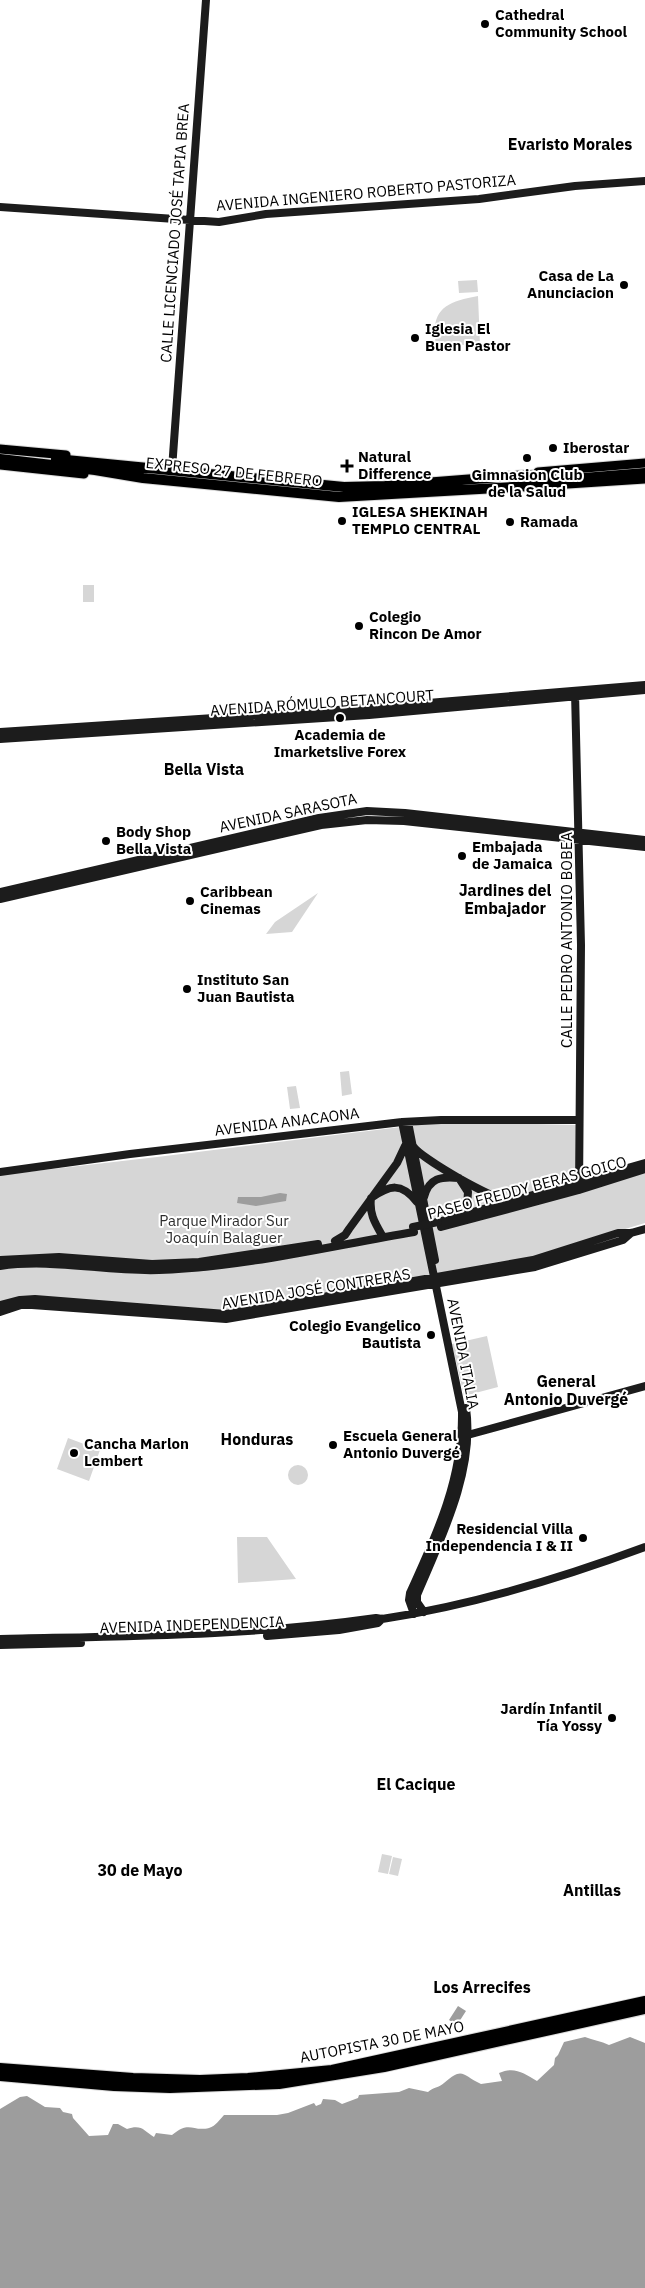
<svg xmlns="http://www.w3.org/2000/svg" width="645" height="2288" viewBox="0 0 645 2288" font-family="'IBM Plex Sans',sans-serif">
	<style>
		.green { fill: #d6d6d6 }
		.water { fill: #9d9d9d }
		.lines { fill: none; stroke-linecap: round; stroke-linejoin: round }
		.primary-casing { stroke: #dbdbdb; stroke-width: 11 }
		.highway-casing { stroke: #dbdbdb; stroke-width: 12 }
		.secondary { stroke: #1c1c1c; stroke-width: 8 }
		.primary { stroke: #000; stroke-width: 9 }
		.highway { stroke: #000; stroke-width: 10 }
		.secondary-bridge { stroke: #1c1c1c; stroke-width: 8 }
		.poi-dot { fill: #000; stroke: #fff; stroke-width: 2 }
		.labels { text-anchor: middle; stroke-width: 4; stroke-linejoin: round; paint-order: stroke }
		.poi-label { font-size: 15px; font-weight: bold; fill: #000; stroke: #fff; text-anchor: start }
		.street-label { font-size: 15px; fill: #000; stroke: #fff }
		.park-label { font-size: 15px; fill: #2d2d2d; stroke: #fff }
		.neighbourhood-label { font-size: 16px; font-weight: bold; fill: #000; stroke: #fff }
	</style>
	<rect width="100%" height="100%" fill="#fff"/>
	<path class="green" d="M477,280L478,292L459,293L458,281Z
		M478,296L480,345H436C430,309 446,302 478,296Z
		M83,585H94V602H83Z
		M318,893L292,932L266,934L275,922Z
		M349,1071L352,1094L342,1096L340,1072Z
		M296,1086L300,1108L290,1109L287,1087Z
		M457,1122L576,1125L577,1192L645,1172V1223L529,1258L226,1311L0,1303V1175L157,1157L425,1124Z
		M487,1336L498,1387L464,1396L452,1344Z
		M68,1438L100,1450L89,1481L57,1469Z
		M288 1475a10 10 0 1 1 20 0a10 10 0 1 1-20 0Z
		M237,1537H267L296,1579L238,1583Z
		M382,1854L392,1856L388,1874L378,1872Z
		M393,1857L402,1859L398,1876L389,1874Z"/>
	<path class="water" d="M280,1193L287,1194L286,1201L256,1206L237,1203L238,1197H261Z
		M458,2006L466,2011L457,2025L449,2020Z
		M585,2037C593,2040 601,2041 609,2045L630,2037L645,2043V2288H0V2109L20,2097L27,2096L45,2107L60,2108L63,2112L72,2114L73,2118L89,2136L108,2135L113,2124H118L127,2129C142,2124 144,2131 154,2137L156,2133L172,2135C190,2120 192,2132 209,2128C216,2126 220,2119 224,2115H277L288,2113L314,2103L316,2106L321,2104L323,2099L335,2100L342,2104L358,2098L359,2095L399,2092L409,2088L428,2092C433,2087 439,2088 444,2083C463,2066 462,2075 481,2084L502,2081L499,2073C514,2066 524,2073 537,2081L554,2065L555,2058L558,2055L564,2042Z"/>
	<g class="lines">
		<g class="primary-casing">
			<path id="primary" d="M0,449L66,455
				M0,465L84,474
				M538,472L645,463
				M537,486L645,479"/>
		</g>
		<g class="highway-casing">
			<path id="highway" d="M0,459L95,470L143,478L339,497L530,486L547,481L645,473
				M56,459L344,487L385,486L527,475L552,476
				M0,2068L133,2078L200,2080L248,2078L332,2070L645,2001
				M0,2076L114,2086L170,2088L279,2084L384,2067L645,2009"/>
		</g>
		<path class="secondary" d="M0,207L219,222L266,214L479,199L575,186L645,181
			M172,469L206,0
			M575,692L581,945L579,1190
			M0,732L367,708L645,685
			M0,739L369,715L645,690
			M0,892L319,818L367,811L405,813L645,840
			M0,899L321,825L367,820L404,821L645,847
			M402,1122L462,1412C463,1478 437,1534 410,1593L409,1600L414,1614
			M408,1122L435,1260
			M413,1146C420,1158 495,1201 510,1201
			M0,1172L130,1154L402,1122L441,1120H579
			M424,1197C429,1178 441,1176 459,1178L468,1192L466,1220
			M438,1222L645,1163
			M441,1227L579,1190L645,1169
			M383,1237C375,1223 369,1214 371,1198C390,1185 401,1182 417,1202
			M335,1241L345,1235L349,1229L397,1163L405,1146
			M0,1260L59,1257L152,1264L199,1262L318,1244
			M0,1266C53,1258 106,1272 159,1270C245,1267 330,1246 414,1232
			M0,1305L20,1300L35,1299L226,1314L533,1260L618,1233H631L645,1229
			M0,1312L21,1305H32L226,1319L535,1267L623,1240L631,1233
			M464,1436L645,1386
			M424,1612L417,1602V1595C441,1538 475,1471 466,1408
			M267,1636L339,1630L378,1623L382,1619
			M0,1639C127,1636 250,1636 376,1618L382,1619C473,1605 559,1579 645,1547
			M0,1645L81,1643"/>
		<use href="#primary" class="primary"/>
		<use href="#highway" class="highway"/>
		<path class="secondary-bridge" d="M413,1227L438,1222"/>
	</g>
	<g class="poi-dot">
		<circle cx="485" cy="24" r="5"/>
		<circle cx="624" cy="285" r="5"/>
		<circle cx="415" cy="338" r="5"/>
		<circle cx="553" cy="448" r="5"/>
		<circle cx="527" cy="458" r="5"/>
		<path d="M344.5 458.5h5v5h5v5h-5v5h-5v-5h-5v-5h5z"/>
		<circle cx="342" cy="521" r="5"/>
		<circle cx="510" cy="522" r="5"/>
		<circle cx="359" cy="626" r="5"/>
		<circle cx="340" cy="718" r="5"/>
		<circle cx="106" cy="841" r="5"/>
		<circle cx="462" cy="856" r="5"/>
		<circle cx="190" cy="901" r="5"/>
		<circle cx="187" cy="989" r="5"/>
		<circle cx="431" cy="1335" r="5"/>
		<circle cx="333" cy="1445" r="5"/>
		<circle cx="74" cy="1453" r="5"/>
		<circle cx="583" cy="1538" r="5"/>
		<circle cx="612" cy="1718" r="5"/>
	</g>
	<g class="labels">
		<g class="poi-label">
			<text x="495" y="20">Cathedral<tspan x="495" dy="17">Community School</tspan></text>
			<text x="614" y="281" text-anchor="end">Casa de La<tspan x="614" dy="17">Anunciacion</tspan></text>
			<text x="425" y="334">Iglesia El<tspan x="425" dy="17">Buen Pastor</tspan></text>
			<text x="563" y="453">Iberostar</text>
			<text x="358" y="462">Natural<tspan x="358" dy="17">Difference</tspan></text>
			<text x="527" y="480" text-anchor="middle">Gimnasion Club<tspan x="527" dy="17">de la Salud</tspan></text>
			<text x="352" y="517">IGLESA SHEKINAH<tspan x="352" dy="17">TEMPLO CENTRAL</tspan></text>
			<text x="520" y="527">Ramada</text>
			<text x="369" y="622">Colegio<tspan x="369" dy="17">Rincon De Amor</tspan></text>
			<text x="340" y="740" text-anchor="middle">Academia de<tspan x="340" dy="17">Imarketslive Forex</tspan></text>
			<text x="116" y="837">Body Shop<tspan x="116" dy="17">Bella Vista</tspan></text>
			<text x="472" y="852">Embajada<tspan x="472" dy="17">de Jamaica</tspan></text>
			<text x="200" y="897">Caribbean<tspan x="200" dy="17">Cinemas</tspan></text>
			<text x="197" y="985">Instituto San<tspan x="197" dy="17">Juan Bautista</tspan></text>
			<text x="421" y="1331" text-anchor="end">Colegio Evangelico<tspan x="421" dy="17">Bautista</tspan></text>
			<text x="343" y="1441">Escuela General<tspan x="343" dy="17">Antonio Duvergé</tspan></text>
			<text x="84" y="1449">Cancha Marlon<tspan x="84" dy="17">Lembert</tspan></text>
			<text x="573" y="1534" text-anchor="end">Residencial Villa<tspan x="573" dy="17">Independencia I &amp; II</tspan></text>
			<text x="602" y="1714" text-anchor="end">Jardín Infantil<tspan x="602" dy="17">Tía Yossy</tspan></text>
		</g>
		<g class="street-label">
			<text transform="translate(366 193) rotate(-5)" y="5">AVENIDA INGENIERO ROBERTO PASTORIZA</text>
			<text transform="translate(175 233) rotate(-86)" y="5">CALLE LICENCIADO JOSÉ TAPIA BREA</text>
			<text transform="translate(234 472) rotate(6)" y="5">EXPRESO 27 DE FEBRERO</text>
			<text transform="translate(322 703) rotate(-4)" y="5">AVENIDA RÓMULO BETANCOURT</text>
			<text transform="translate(288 813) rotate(-12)" y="5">AVENIDA SARASOTA</text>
			<text transform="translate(567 940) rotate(-90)" y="5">CALLE PEDRO ANTONIO BOBEA</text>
			<text transform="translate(287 1122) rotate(-7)" y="5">AVENIDA ANACAONA</text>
			<text transform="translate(527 1188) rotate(-15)" y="5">PASEO FREDDY BERAS GOICO</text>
			<text transform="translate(316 1289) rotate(-9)" y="5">AVENIDA JOSÉ CONTRERAS</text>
			<text transform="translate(463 1354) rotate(79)" y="5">AVENIDA ITALIA</text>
			<text transform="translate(192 1625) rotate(-2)" y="5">AVENIDA INDEPENDENCIA</text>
			<text transform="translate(382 2042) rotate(-11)" y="5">AUTOPISTA 30 DE MAYO</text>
		</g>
		<g class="park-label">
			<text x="224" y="1226">Parque Mirador Sur<tspan x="224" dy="17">Joaquín Balaguer</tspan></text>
		</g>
		<g class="neighbourhood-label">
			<text x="570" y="150">Evaristo Morales</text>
			<text x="204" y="775">Bella Vista</text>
			<text x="505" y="896">Jardines del<tspan x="505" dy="18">Embajador</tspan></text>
			<text x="566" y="1387">General<tspan x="566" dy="18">Antonio Duvergé</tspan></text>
			<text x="257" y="1445">Honduras</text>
			<text x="416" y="1790">El Cacique</text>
			<text x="140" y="1876">30 de Mayo</text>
			<text x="592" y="1896">Antillas</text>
			<text x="482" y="1993">Los Arrecifes</text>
		</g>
	</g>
</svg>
